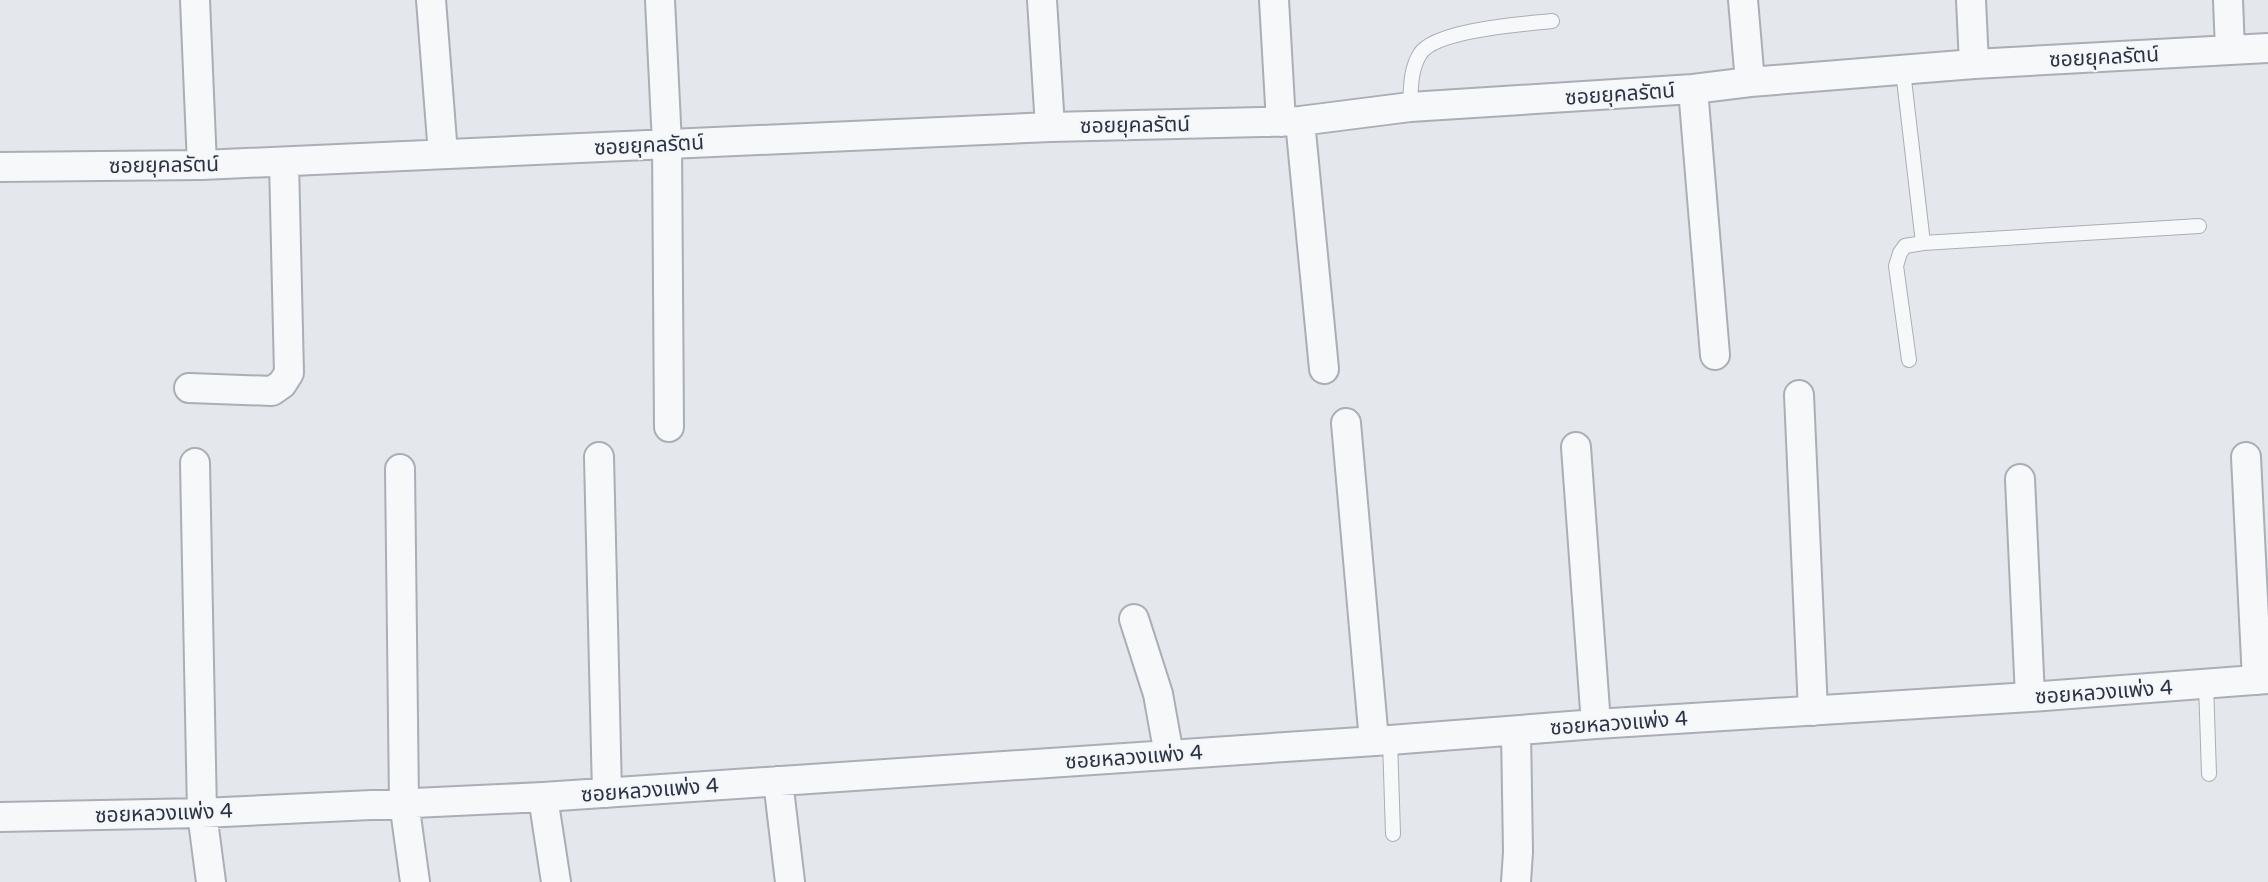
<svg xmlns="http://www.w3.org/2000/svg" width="2268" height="882" viewBox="0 0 2268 882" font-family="'Varela Round','Noto Sans Thai',sans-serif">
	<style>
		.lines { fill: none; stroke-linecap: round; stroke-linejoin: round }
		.lane-casing { stroke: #a9aeb7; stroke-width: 16 }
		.street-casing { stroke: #a9aeb7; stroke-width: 32 }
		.lane { stroke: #f7f8fa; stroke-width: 14 }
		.street { stroke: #f7f8fa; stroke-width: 28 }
		.labels { text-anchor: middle; stroke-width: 4.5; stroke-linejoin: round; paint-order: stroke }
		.street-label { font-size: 21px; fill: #2b3445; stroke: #f4f6f9 }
	</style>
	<rect width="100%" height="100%" fill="#e4e7ec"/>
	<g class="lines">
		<g class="lane-casing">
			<path id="lane" d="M1903,71L1923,243L2199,226
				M1410,107C1411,89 1410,70 1420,54C1435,30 1524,24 1552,21
				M1909,360L1896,266L1900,253L1905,246L1923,243
				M2206,684L2209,774
				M1390,740L1393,834"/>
		</g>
		<g class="street-casing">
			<path id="street" d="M195,0L202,165
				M431,0L443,154
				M660,0L667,144L669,427
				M1042,0L1050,127
				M1274,0L1281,122
				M1743,0L1750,82
				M1971,0L1974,64
				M2228,0L2230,50
				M1693,89L1715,355
				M1300,121L1324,369
				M0,167L202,165L1050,127L1300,121L1410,107L1693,89L1750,82L1974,64L2268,48
				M189,388L272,391L282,384L289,373L284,162
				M1799,395L1813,711
				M1346,423L1374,741
				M1576,447L1596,724
				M599,457L607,793
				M2246,457L2257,680
				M195,463L202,813L211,882
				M400,469L404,802L415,882
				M2020,479L2030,697
				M1134,619L1158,694L1169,755
				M1516,731L1518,852L1516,882
				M778,781L790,882
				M543,797L556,882
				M0,817L202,813L543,797L1390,740L1596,724L2030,697L2268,679"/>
		</g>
		<use href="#lane" class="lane"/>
		<use href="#street" class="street"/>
	</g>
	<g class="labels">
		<g class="street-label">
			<text transform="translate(2104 57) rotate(-3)" y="7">ซอยยุคลรัตน์</text>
			<text transform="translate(1620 94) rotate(-4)" y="7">ซอยยุคลรัตน์</text>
			<text transform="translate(1135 125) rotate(-1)" y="7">ซอยยุคลรัตน์</text>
			<text transform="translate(649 145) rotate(-3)" y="7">ซอยยุคลรัตน์</text>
			<text transform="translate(164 165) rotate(-1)" y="7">ซอยยุคลรัตน์</text>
			<text transform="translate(2104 692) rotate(-4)" y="7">ซอยหลวงแพ่ง 4</text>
			<text transform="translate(1619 723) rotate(-4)" y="7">ซอยหลวงแพ่ง 4</text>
			<text transform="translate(1134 757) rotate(-4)" y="7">ซอยหลวงแพ่ง 4</text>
			<text transform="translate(650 790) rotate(-4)" y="7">ซอยหลวงแพ่ง 4</text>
			<text transform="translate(164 813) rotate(-2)" y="7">ซอยหลวงแพ่ง 4</text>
		</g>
	</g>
</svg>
